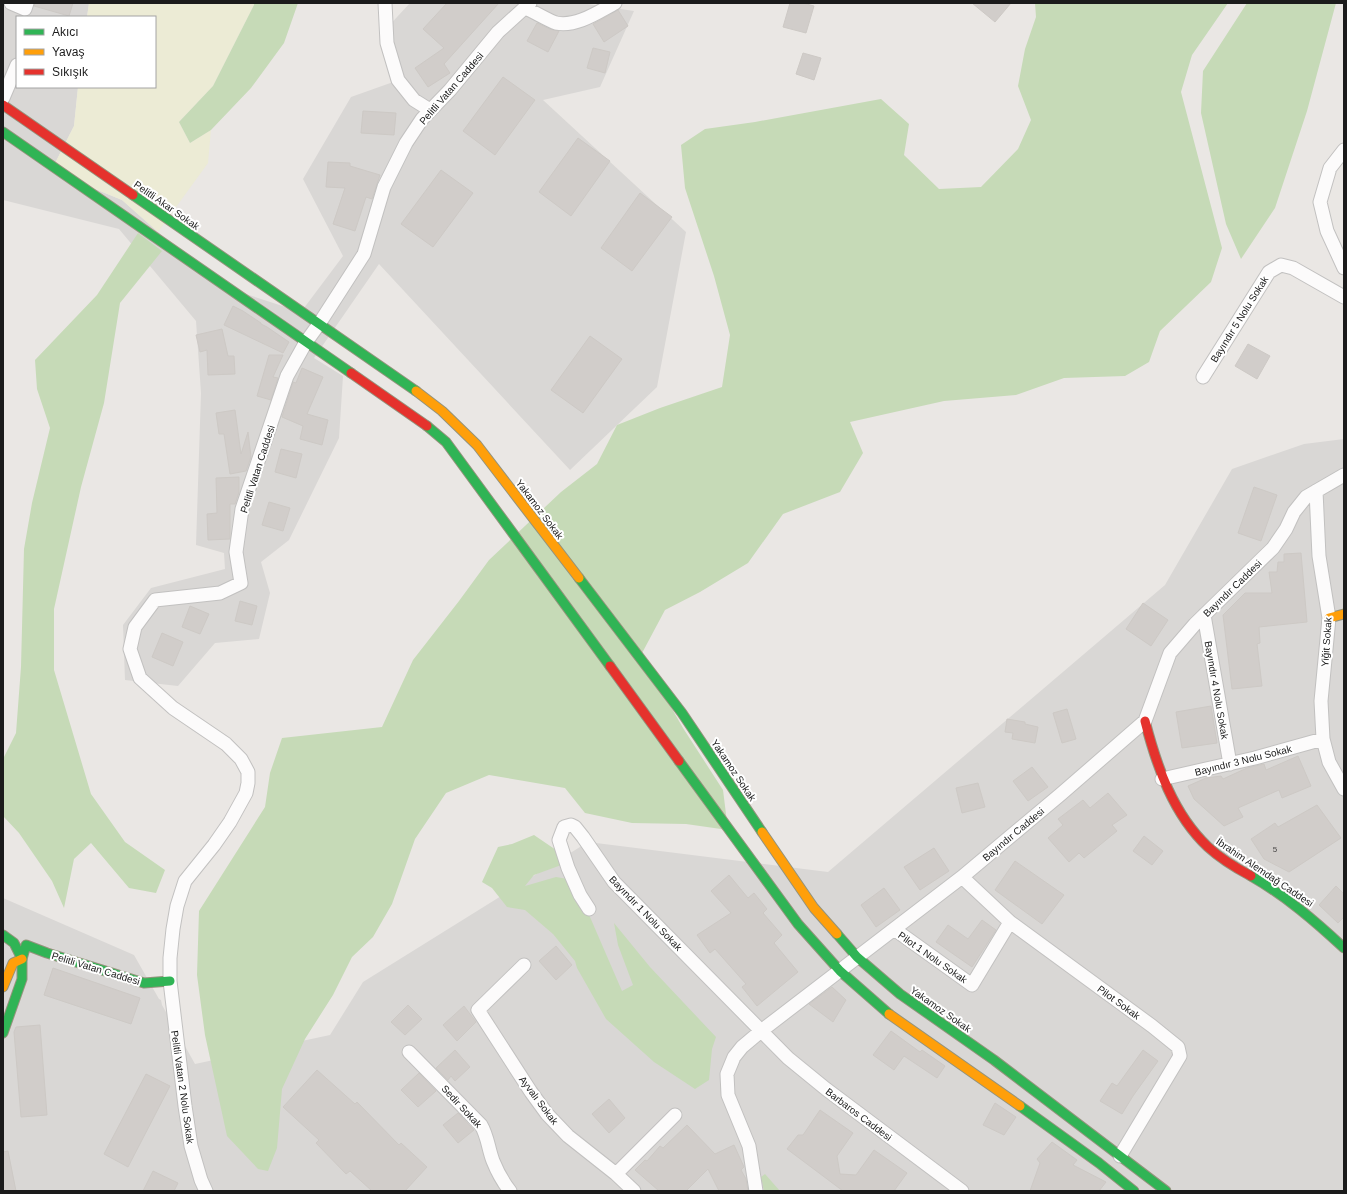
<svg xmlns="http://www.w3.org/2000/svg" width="1347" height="1194" viewBox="0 0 1347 1194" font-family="Arial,sans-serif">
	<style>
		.residential { fill: #d9d7d5 }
		.farmland { fill: #ecebd5 }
		.forest { fill: #c6dab7 }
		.building { fill: #d1cdca; stroke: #cdc9c5 }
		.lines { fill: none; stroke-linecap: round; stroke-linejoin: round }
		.street-casing { stroke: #c2c1c0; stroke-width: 15 }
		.fast-casing { stroke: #94937c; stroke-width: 11 }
		.slow-casing { stroke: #94937c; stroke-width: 11 }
		.jam-casing { stroke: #94937c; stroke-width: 11 }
		.street { stroke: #fcfbfb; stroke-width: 13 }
		.fast { stroke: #30b455; stroke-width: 9 }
		.slow { stroke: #ff9f0a; stroke-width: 9 }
		.jam { stroke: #e5322d; stroke-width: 9 }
		.labels { text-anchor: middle; stroke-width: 4; stroke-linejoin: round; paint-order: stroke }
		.number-label { font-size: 8px; fill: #4a4848 }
		.street-label { font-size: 10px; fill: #1b1b1b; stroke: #fff }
	</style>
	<rect width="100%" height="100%" fill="#eae7e4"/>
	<path class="residential" d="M3,3H89L87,17H17V87H78L74,126L51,171L122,200L218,285L301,312L343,256L303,179L351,97L396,81L385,30L410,3H581L634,11L600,87L543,100L686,232L657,387L570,470L379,264L314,358L343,376L339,438L289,540L261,562L270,593L259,639L215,643L178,686L125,680L123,625L151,588L225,569L224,553L196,545L201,393L196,321L119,229L3,200Z
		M1344,439V1191H3V898L134,955L159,999L161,1000L162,1005L195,1064L330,1035L363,982L588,842L828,872L1165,585L1232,469L1304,444Z"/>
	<path class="farmland" d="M89,3H254V5L213,86L179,122L190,143L211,130L208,163L158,232L122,200L51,171L74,126L78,87H155V17H87Z"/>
	<path class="forest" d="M254,3H298L284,43L251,88L211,130L190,143L179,122L213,86L254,5Z
		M1035,3H1228L1192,55L1181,92L1222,248L1211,282L1160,331L1149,362L1125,376L1064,378L1016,395L944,401L850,422L863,453L840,492L783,514L748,563L700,592L665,610L641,655L683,728L723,790L728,830L686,824L632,823L585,813L565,788L489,775L446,793L415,839L392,904L373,937L352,957L333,995L305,1039L282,1089L277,1148L268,1171L258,1169L227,1136L205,1035L197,975L199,911L265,807L270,773L282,738L382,727L413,660L459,601L489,560L561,492L597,464L617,425L660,408L722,387L730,335L714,276L685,188L681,145L705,129L755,122L881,99L909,124L904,155L939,189L981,187L1018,149L1031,120L1018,86L1025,49L1036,17Z
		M1247,3H1336L1307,111L1275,208L1241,259L1226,224L1201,113L1203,71Z
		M138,233L162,251L120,303L104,403L81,487L54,609V670L91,794L125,842L165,870L156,893L129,888L91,843L74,859L64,908L52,881L19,833L3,816V759L16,733L21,667L24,549L32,503L50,428L37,389L35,360L97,295Z
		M534,835L556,850L564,864L534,875L525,886L556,877L574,880L622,991L633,985L618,945L614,923L650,967L716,1037L712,1049L709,1080L695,1089L654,1062L606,1019L577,968L575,961L553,934L525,910L507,907L492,888L482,882L498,847L512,844Z
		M765,1174L780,1191H764L761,1177Z"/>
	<path class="building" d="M35,3H73L69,16L34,6Z
		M447,3H499L444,64L450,73L428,87L415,68L444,48L423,29Z
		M790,3H803L814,6L806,33L783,27Z
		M972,3H1011L995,22Z
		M618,10L628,26L604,42L593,24Z
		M537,23L550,29L559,31L548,52L527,41Z
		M593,48L610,52L605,73L587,68Z
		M803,53L821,58L814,80L796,74Z
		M503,77L535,100L495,155L463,131Z
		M363,111L396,113L394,135L361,133Z
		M578,138L610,161L571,216L539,192Z
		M328,162L350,163V166L380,175L372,199L366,197L355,231L333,224L345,188L326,187Z
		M441,170L473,193L433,247L401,224Z
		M640,193L672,217L632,271L601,248Z
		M233,306L243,311L261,323V324L267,327L289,342L283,353L224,325Z
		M222,329L228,356H234L235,374L208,375L207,350L200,352L196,335Z
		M590,336L622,359L583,413L551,390Z
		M1248,344L1270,356L1257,379L1235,366Z
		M269,355H283L273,377L278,378L271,400L257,396Z
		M302,368L323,377L307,414L328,420L322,445L300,439L303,426L282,417L293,382L296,383Z
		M235,410L241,454L248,432L251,457L246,471L230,474L224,434H219L216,413Z
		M281,449L302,454L296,478L275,472Z
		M239,477V492L235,504H230V539L208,540L207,514L217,513L216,478Z
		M1254,487L1277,495L1261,541L1238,533Z
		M269,502L290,508L283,531L262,525Z
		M1301,553L1307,622L1259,627L1260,643L1257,644L1262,686L1232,689L1223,615L1245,593H1272L1269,572H1277L1278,562H1284V554Z
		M240,601L257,606L252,625L235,621Z
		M1143,603L1168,620L1151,646L1126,629Z
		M190,606L209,614L200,634L182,627Z
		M162,633L183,642L173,666L152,657Z
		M1211,706L1217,743L1182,748L1176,712Z
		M1067,709L1076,739L1062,743L1053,713Z
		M1007,719L1025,722V724L1038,727L1035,743L1012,739L1013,733L1005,732Z
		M1298,756L1311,786L1282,798L1279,790L1238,808L1243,817L1224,826L1194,799L1188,786L1206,778L1221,776L1223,779L1247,768L1264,764L1266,770Z
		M1032,767L1048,787L1028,801L1013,781Z
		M978,783L985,807L962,813L956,788Z
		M1108,793L1127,815L1112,825L1117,831L1084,858L1079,853L1069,862L1048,838L1063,825L1058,819L1083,800L1090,808Z
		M1317,805L1341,838L1289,872L1264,859L1251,839L1275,823L1278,827Z
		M1144,836L1163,851L1152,865L1133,851Z
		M934,848L949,871L920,890L904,867Z
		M1015,861L1064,895L1042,924L995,890Z
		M729,875L748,898L754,893L767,909L763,913L782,935L774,943L798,972L757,1006L742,987L746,984L715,949L710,953L697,935L731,913L711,891Z
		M1336,886L1344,894V917L1338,923L1319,905Z
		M884,888L900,910L876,927L861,905Z
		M982,920L996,930L972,967L936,942L948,925L968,939Z
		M556,946L572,965L556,980L539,961Z
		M53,968L140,998L131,1024L44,995Z
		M832,987L846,1000L833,1022L809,1004Z
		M408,1005L422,1019L405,1035L391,1022Z
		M464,1006L476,1022L457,1041L443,1025Z
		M40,1025L47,1115L21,1117L14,1032L16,1027Z
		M891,1031L920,1052L922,1050L945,1066L937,1078L904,1056L894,1070L873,1055Z
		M455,1050L470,1067L455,1081L451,1076L448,1080L436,1068Z
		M1143,1050L1158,1061L1133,1096L1122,1114L1100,1101L1112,1083L1117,1086Z
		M317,1070L355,1104L357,1102L399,1145L401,1143L427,1167L405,1191H372L350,1171L346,1174L316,1143L319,1140L283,1107Z
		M419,1073L436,1091L418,1107L401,1090Z
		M146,1074L170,1086L128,1167L104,1154Z
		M609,1099L625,1118L609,1133L592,1114Z
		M995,1103L1016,1117L1004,1135L983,1125Z
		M820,1110L853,1133L837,1156L840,1174L856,1175L874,1150L907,1173L894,1191H843L787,1149L798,1135H803Z
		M458,1113L474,1130L458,1143L443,1125Z
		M687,1125L715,1154L734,1145L744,1167L741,1170L746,1179L748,1191H719L708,1169L686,1191H659L635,1170L645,1160L647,1161L660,1146L663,1148Z
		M1052,1142L1077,1160L1073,1165L1106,1182L1099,1191H1030L1040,1163L1037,1159Z
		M8,1151L16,1191H3V1152Z
		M153,1171L178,1183L174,1191H143Z"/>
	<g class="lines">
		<g class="street-casing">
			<path id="street" d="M11,3L25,9L27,3
				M385,3L387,43L398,80L414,100L430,110
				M525,8C533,11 549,21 556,23C577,27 598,12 615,3
				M3,98L17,65
				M1344,150L1330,168L1320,202L1327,231L1344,268
				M1203,377L1269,272L1281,265L1293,268L1344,297
				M1316,491L1319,556L1329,618L1321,701L1323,739L1329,762L1344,789
				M1204,615L1230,764
				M1162,779L1255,758L1323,739
				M962,877L1010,922L1152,1026L1178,1047L1180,1056L1120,1156
				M589,909L580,895L568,868L559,840L564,827L571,825L575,827L583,837L614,882L788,1058L826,1089L962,1191
				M894,929L972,985L1010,922
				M524,965L478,1010L531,1092L547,1114L568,1136L616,1174L634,1191
				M409,1052L481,1125C488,1137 488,1148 493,1161C497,1171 503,1182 510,1191
				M616,1174L675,1115
				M206,1191L201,1180L191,1146L185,1106L170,981V958L173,929L177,906L185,881L214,845L230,822L246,793L248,783V772L241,759L226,744L173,708L140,678L130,649L135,627L155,600L220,593L241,583L236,552L242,509L287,376L306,342L319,324L364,254L384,187L406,143L422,119L450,90L498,32L530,3
				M756,1191L749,1146L728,1095L727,1074L734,1057L742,1047L761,1031L962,877L1061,794L1145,721L1170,653L1195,624L1273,548L1286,529L1294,512L1306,497L1344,475"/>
		</g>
		<g class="fast-casing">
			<path id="fast" d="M3,132L351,373
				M133,195L416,391
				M427,426L446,442L610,666
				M579,578L682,713L762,832
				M679,761L798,924L840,971L889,1014
				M1251,876C1286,896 1315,921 1344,948
				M837,934L857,957L900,994L994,1060L1166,1191
				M3,935L14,943L22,959
				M3,1033L22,979V959L26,945L47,953L144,983L170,981
				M1020,1106L1099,1163L1134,1191"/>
		</g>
		<g class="slow-casing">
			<path id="slow" d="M416,391L442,411L477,445L579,578
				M1329,618L1344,614
				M762,832L814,908L837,934
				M3,987L13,963L22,959
				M889,1014L1020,1106"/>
		</g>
		<g class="jam-casing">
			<path id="jam" d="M3,105L133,195
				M351,373L427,426
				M610,666L679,761
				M1145,721C1157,767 1173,814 1208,847C1221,859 1236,868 1251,876"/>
		</g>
		<use href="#street" class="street"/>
		<use href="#fast" class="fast"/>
		<use href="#slow" class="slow"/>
		<use href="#jam" class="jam"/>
	</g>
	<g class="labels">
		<g class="number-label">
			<text x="1275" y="852">5</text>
		</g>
		<g class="street-label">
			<text transform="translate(451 88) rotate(-49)" y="4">Pelitli Vatan Caddesi</text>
			<text transform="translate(167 205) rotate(35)" y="4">Pelitli Akar Sokak</text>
			<text transform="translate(1239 319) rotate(-58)" y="4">Bayındır 5 Nolu Sokak</text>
			<text transform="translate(257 469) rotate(-72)" y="4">Pelitli Vatan Caddesi</text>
			<text transform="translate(540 509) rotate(53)" y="4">Yakamoz Sokak</text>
			<text transform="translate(1232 588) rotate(-44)" y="4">Bayındır Caddesi</text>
			<text transform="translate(1326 642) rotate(-86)" y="4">Yiğit Sokak</text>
			<text transform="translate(1217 690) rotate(80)" y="4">Bayındır 4 Nolu Sokak</text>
			<text transform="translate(1243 760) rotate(-14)" y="4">Bayındır 3 Nolu Sokak</text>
			<text transform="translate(734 770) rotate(56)" y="4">Yakamoz Sokak</text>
			<text transform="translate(1013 834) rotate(-40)" y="4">Bayındır Caddesi</text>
			<text transform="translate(1265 872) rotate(34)" y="4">İbrahim Alemdağ Caddesi</text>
			<text transform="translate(646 913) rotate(46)" y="4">Bayındır 1 Nolu Sokak</text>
			<text transform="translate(933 957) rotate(35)" y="4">Pilot 1 Nolu Sokak</text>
			<text transform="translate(96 968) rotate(17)" y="4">Pelitli Vatan Caddesi</text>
			<text transform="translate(1119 1002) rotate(36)" y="4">Pilot Sokak</text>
			<text transform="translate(941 1009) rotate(35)" y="4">Yakamoz Sokak</text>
			<text transform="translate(183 1087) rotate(82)" y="4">Pelitli Vatan 2 Nolu Sokak</text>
			<text transform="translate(539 1100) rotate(53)" y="4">Ayvalı Sokak</text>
			<text transform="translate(462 1106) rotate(47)" y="4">Sedir Sokak</text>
			<text transform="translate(859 1114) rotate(37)" y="4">Barbaros Caddesi</text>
		</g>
	</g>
	<rect width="1347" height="1194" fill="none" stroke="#1b1b1b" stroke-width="8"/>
	<rect x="16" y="16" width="140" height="72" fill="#ffffff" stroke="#a4a4a4"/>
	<rect x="24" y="29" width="20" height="6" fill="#30b455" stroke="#a4a4a4"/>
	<text x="52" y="36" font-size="12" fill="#1b1b1b">Akıcı</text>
	<rect x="24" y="49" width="20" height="6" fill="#ff9f0a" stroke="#a4a4a4"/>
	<text x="52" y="56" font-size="12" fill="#1b1b1b">Yavaş</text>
	<rect x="24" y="69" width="20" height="6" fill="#e5322d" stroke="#a4a4a4"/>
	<text x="52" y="76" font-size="12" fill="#1b1b1b">Sıkışık</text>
</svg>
